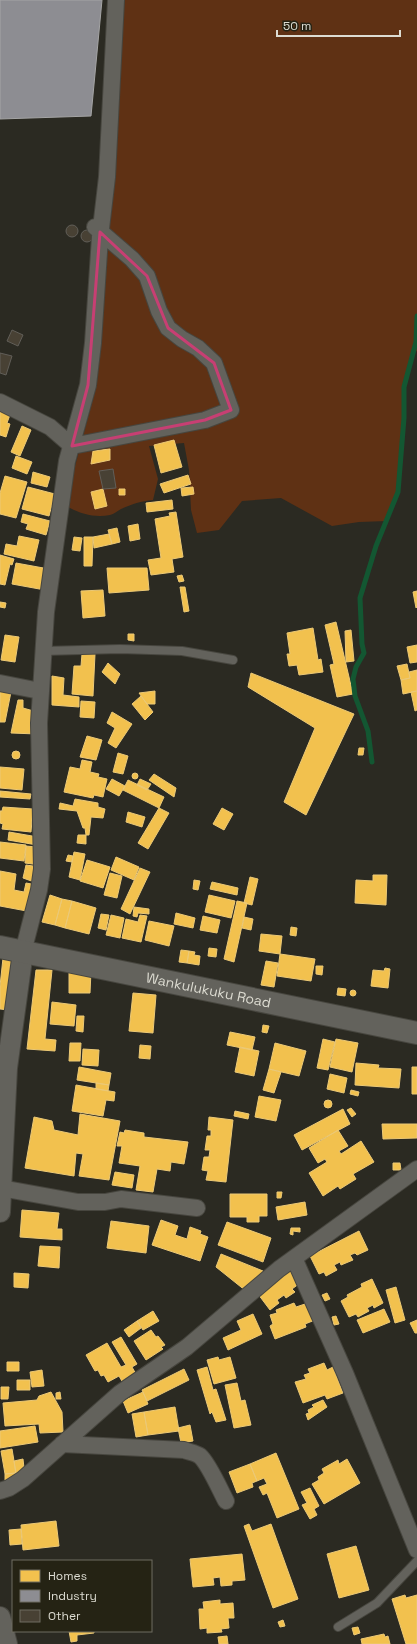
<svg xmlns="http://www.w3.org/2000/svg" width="417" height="1644" viewBox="0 0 417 1644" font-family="'Space Grotesk',sans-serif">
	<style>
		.green { fill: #5f3114 }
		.homes { fill: #f2c14e; stroke: #ecc976 }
		.industry { fill: #8d8d92; stroke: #a5a5a5 }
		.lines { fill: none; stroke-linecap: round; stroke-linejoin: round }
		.stream { stroke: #135732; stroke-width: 5 }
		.building { fill: #484134; stroke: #615e58 }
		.service-casing { stroke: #47463f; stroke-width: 10 }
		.minor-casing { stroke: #47463f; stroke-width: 18 }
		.tertiary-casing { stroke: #47463f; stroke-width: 22 }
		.secondary-casing { stroke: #47463f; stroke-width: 24 }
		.service { stroke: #63625c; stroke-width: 8 }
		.minor { stroke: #63625c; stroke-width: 16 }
		.tertiary { stroke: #63625c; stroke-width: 20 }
		.secondary { stroke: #63625c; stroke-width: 22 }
		.marked { fill: none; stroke: #c73f73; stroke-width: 3; stroke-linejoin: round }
		.labels { text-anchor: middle; stroke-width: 4; stroke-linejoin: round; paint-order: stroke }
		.street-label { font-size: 14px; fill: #dddcd2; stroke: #252314 }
	</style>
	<rect width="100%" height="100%" fill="#2b2a22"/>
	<path class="green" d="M120,0H417V351L415,352L404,387V418L398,492L387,521L359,522L332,526L281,498L242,501L219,530L197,533L191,510L189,470L184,443L149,446L158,479L153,500C141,501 132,504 121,509C117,511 114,514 110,515C95,518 81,514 68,507L70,485L96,387L97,342Z"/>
	<path class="homes" d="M0,409L11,412L7,423L10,424L6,437L0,435Z
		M22,426L31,430L20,456L11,452Z
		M174,440L182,467L161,473L154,445Z
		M110,449V460L91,464L93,451Z
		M16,456L32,462L27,474L12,468Z
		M33,472L50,477L47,487L31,483Z
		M188,475L191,484L164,493L160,484Z
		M5,476L27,482L16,518L0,514V493Z
		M28,487L55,494L49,516L22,509Z
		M193,487L194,494L182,496L181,488Z
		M103,489L107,506L95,509L91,492Z
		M119,489H125V495H119Z
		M172,500L173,509L147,512L146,503Z
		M176,512L183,557L172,559L174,572L151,575L148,560L161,558L155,519L170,516L169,513Z
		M23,514L50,521L46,535L26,529L28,524L21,522Z
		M138,524L140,539L130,541L128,526Z
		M117,528L120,542L112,544L108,530Z
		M109,534L112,544L94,548L93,537Z
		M19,536L39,540L34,561L4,554L6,544L17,546Z
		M74,537L82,538L80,551L72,550Z
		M84,537H93L92,566H84Z
		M0,555L14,559L12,565L10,564L5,585L0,584Z
		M16,563L49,569L45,590L12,584Z
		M107,568H147L149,590L109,593Z
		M182,575L184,581L179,582L177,576Z
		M180,587H185L189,611L184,612Z
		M103,590L105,616L83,618L81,591Z
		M417,591V607L416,608L413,592Z
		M0,602L6,603L5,608L0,607Z
		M336,622L353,694L337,697L330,665L334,664L325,625Z
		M313,628L318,660L321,659L323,672L299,675L297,665L289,666L287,654H290L287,633Z
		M351,630L354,661L346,662L345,631Z
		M128,634H134V641L128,640Z
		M5,635L19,637L15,662L1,660Z
		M417,645V662L410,663L407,647Z
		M82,654H95L93,696L72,694L74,666H81Z
		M108,663L120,674L115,684L102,672Z
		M407,664L410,678L401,680L397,666Z
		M417,670V691L403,694L401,680L410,678L409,672Z
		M251,673L354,714L306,815L284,802L315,728L248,687Z
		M52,676L64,678L63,695L79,697V707L52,705Z
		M0,690L11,692L5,722H0Z
		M155,691V704H147L139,693Z
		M417,691V710L415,711L411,692Z
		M141,696L153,712L145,720L132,704Z
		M18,700H23V708L37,712V734L11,733Z
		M81,701L95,702L94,718L80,717Z
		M112,712L132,724L116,748L108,743L115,728L107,723Z
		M87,736L102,740L96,760L80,757Z
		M359,748H364L363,755H358Z
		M12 755a4 4 0 1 1 8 0a4 4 0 1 1-8 0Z
		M118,753L128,756L123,774L113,772Z
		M82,760L92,762L90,772L99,774L98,777L107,779L103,797L94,795L93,798L64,792L70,767L80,769Z
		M0,767L24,769L22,790L0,788Z
		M132 776a3 3 0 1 1 6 0a3 3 0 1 1-6 0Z
		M154,774L176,788L174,797L149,780Z
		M112,779L125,786L119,796L106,789Z
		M140,779L151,784L147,790L137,785Z
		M128,780L164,797L159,808L123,790Z
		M0,791L31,794L30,799L0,797Z
		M75,799L98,803V807L105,809L103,818L91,817L89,835H86L85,828H83L77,811L59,809L60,803L73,806Z
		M3,807L33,809L31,832L2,829L3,824L0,823V811H2Z
		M159,808L169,813L148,849L138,843Z
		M222,808L233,814L224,830L213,824Z
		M128,812L145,817L142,827L126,822Z
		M9,832L38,837L37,845L8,840Z
		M78,835H86V844L77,843Z
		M0,842L26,845L24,861L0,858Z
		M26,846L36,847L40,865L25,863Z
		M74,852L85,854L80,880L69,877Z
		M68,855L73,856L72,862L66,861Z
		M116,857L139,867L134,880L111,870Z
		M87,860L110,867L103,888L80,881Z
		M26,865L40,867L37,883L23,878Z
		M140,868L150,872L130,914L121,909Z
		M0,871L16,874L14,890L24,892L26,883L37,885L32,912L0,906Z
		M110,873L122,876L117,898L104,895Z
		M373,875H387L386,905L355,903L356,880L373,881Z
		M250,877L258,879L252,905L244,903Z
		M194,880L200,881L198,890L193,889Z
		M212,882L238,888L237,895L210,889Z
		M50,895L62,899L55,925L42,922Z
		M209,895L235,901L231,918L205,912Z
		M62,899L72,901L65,928L55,925Z
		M72,901L96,908L89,934L65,928Z
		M237,901L247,903L234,962L224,959Z
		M134,907L149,909V914L138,913L137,917L133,916Z
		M176,913L195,918L193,928L174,924Z
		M101,914L109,915L106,930L98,928Z
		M111,915L124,918L120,938L106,935Z
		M140,915L147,916L141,942L122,938L126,919L138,922Z
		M203,916L220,920L217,933L200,930Z
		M244,917L253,919L251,930L242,928Z
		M149,921L174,926L169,946L145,940Z
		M291,927L297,928L296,936L290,935Z
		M261,934L282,936L280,954L259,951Z
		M209,948L217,949L216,957L208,956Z
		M181,950L189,951L187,963L179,962Z
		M189,951L195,952L194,955L200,956L199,965L187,963Z
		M280,954L315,959L311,981L277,976Z
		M3,958L15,961L9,1010L0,1009V986Z
		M266,961L278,963L274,987L261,985Z
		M316,966H323L322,975L316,974Z
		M385,968L390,969L388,988L371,986L373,970L384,971Z
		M36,970H52L45,1039L56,1040L55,1051L27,1049Z
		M69,970L91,971L90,993H69Z
		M338,988L346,989L345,996L337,995Z
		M350 993a3 3 0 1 1 6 0a3 3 0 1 1-6 0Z
		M133,993L156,995L153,1033L129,1031Z
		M52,1002L76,1005L74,1026L50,1024Z
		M77,1016H84L83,1032L76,1031Z
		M263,1025L269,1026L267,1033L262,1032Z
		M230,1032L255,1037L252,1050L227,1045Z
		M323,1039L335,1042L328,1070L317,1068Z
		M336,1039L358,1043L352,1072L330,1067Z
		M70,1043H81L80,1061H69Z
		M275,1043L306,1051L299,1076L269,1069Z
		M140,1045L151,1046L150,1059L139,1058Z
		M240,1047L259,1051L254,1076L235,1072Z
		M83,1049L99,1050L98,1066L82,1065Z
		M356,1063L379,1065L378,1068L401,1069L399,1088L355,1085Z
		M79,1067L111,1073L109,1085L77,1080Z
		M412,1067H417V1094H412Z
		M269,1069L281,1072L274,1093L263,1090Z
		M330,1074L347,1078L344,1093L327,1089Z
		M96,1083L109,1085L108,1091L96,1089Z
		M76,1085L115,1092L114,1101L106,1100L103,1116L72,1111Z
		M351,1090L359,1092L358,1096L350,1094Z
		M259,1096L281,1100L276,1121L255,1117Z
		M324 1104a4 4 0 1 1 8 0a4 4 0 1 1-8 0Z
		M351,1108L356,1114L352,1117L347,1110Z
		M343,1109L350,1124L302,1150L294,1135Z
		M235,1111L249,1114L248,1119L234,1116Z
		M80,1114L120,1121L109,1180L79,1176L83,1154L76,1153L74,1176L25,1168L34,1117L52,1121L54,1130L78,1135Z
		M209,1117L233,1120L226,1182L206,1180L208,1171L202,1170L204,1157H209L210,1150H205L207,1136H211V1130H208Z
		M382,1124H417V1138L383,1139Z
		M125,1130L144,1133V1137L188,1142L184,1164L171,1162L170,1171L157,1169L153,1192L136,1190L140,1166L119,1163L122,1146H117L120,1132L124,1133Z
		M338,1130L348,1146L339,1151L341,1154L361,1141L374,1162L353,1174L356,1179L340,1189L338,1186L323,1196L309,1173L327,1162L325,1159L318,1163L309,1148Z
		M393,1163H400L401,1170H393Z
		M115,1172L134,1175L132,1188L112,1185Z
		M277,1192H282L281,1198H277Z
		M230,1194H267V1216H259V1222H247V1217H230Z
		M305,1202L307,1215L278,1220L276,1207Z
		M22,1210L59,1213L57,1229H62V1240L20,1237Z
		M161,1220L178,1226L175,1235L187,1239L190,1227L201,1231L200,1234L208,1237L200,1261L152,1245Z
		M111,1221L149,1226L146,1253L107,1248Z
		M227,1222L271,1238L263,1262L218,1245Z
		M291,1228H300V1232L293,1231V1235L290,1234Z
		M359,1231L368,1250L357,1255L355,1253L350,1255L353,1260L341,1265L340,1262L334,1265L337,1270L326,1276L324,1272L319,1274L310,1256Z
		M40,1246L60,1247L59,1268L38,1266Z
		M221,1254L263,1271L246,1291L216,1267Z
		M289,1269L300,1283L292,1289L295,1292L286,1298L284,1295L277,1300L279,1303L270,1310L258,1294Z
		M14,1273L29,1274L28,1288L14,1287Z
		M372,1279L383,1303L374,1308L373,1305L367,1308L369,1311L358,1317L356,1314L349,1317L341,1301L348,1297L347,1295L362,1287L361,1284Z
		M396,1287L405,1320L395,1323L386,1290Z
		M327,1293L330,1299L325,1301L322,1295Z
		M294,1303L296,1307L308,1303L315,1320L305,1324L306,1327L275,1339L270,1326L273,1324L270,1315L277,1313L276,1310Z
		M384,1309L390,1322L363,1333L357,1320Z
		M153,1311L159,1321L143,1330L137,1321Z
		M253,1314L262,1334L228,1350L223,1338L241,1330L237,1321Z
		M336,1316L339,1324L334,1325L332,1317Z
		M417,1320V1333H415L410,1323Z
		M137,1321L141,1328L129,1337L124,1330Z
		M151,1330L156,1337L158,1336L165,1345L161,1347L163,1349L146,1360L134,1341Z
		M121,1337L137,1364L132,1367L137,1376L123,1383L119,1376L108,1382L104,1375L101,1376L98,1370L95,1371L86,1355L107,1343L121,1367L126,1365L112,1342Z
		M218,1357L219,1360L230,1357L236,1378L214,1384L207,1360Z
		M7,1362H19V1371H7Z
		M324,1363L327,1370L333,1367L343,1393L327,1399L325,1395L303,1403L295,1382L306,1379L304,1375L310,1373L308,1369Z
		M207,1367L213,1390L216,1389L226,1420L216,1422L212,1412L210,1414L197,1370Z
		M184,1369L189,1380L147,1401L142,1390Z
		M42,1370L44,1386L32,1387L30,1372Z
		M17,1380H30V1390H17Z
		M237,1383L241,1401L245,1400L251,1425L234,1428L225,1385Z
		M1,1387H9L8,1399H1Z
		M51,1392L62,1412L63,1432L40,1433L39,1424L5,1426L3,1403L37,1400L39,1396Z
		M60,1392L61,1399H56V1393Z
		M143,1392L148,1404L128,1413L123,1401Z
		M323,1400L327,1407L308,1420L306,1414L309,1413L308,1410L314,1407L312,1405Z
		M175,1407L179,1431L148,1435L144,1412Z
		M144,1412L148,1435L136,1437L132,1414Z
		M190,1425L193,1441L181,1443L178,1428Z
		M35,1426L38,1442L0,1448V1431Z
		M12,1449L16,1473L5,1474L1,1451Z
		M276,1453L299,1509L277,1518L267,1493L263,1495L259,1487L267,1484L264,1478L257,1481L250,1464Z
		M23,1459L24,1468L16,1475L14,1461Z
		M347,1459L360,1483L324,1504L312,1484L319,1480L318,1477L324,1473L322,1469L338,1460L339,1464Z
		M250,1464L257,1481L252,1483L253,1487L237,1493L229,1472Z
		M16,1473V1477L5,1481V1474Z
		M310,1488L319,1506L314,1509L317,1515L310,1519L302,1505L307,1503L301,1492Z
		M56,1521L59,1546L23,1550L21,1525Z
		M249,1524L252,1531L271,1524L298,1599L273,1608L244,1526Z
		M21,1529L22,1544L10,1545L9,1530Z
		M356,1546L369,1590L339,1598L327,1554Z
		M242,1554L245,1580L232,1581V1585L221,1586L220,1577L213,1578L214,1585L193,1587L190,1559Z
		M405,1595L406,1598L417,1595V1644H406L392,1599Z
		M220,1600V1604L233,1603L234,1618H228L229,1628L221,1629L222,1632L207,1633V1628L200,1629L199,1609H204L203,1602Z
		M283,1620L285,1626L280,1627L278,1622Z
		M358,1627L360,1633L354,1635L352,1628Z
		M69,1631H94V1633L77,1635V1641L71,1642Z
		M384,1634L385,1637L388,1636L390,1644H362L361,1639Z
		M227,1636L228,1644H219L218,1637Z"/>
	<path class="industry" d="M0,0H102L91,116L0,119Z"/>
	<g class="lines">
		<path class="stream" d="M372,762L368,731L355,696L353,679L356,667L364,653L362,644L360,598L376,546L398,492L404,418V387L416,342L417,316"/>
	</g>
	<path class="building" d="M66 231a6 6 0 1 1 12 0a6 6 0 1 1-12 0Z
		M81 236a6 6 0 1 1 12 0a6 6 0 1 1-12 0Z
		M12,330L23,335L18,346L7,341Z
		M0,353L12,356L6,375L0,373Z
		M113,469L116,488L103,489L99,471Z"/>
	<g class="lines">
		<g class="service-casing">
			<path id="service" d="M43,651L120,649L182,651L233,660
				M338,1627L377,1603L417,1561"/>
		</g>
		<g class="minor-casing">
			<path id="minor" d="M0,402L50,427L72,446L205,420L231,410L214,363L198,348L182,339L168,328L159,311L147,276L132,259L95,227
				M0,683L40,691
				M23,952L39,890L42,869L39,723L46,612L67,461L88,385L93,343L100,237L107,177L116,0
				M1,1188L78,1202H105L121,1199L197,1208
				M294,1258L345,1373L417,1550
				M62,1444L184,1450C189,1452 196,1453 200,1456C209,1464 220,1490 226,1501
				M0,1491L9,1488L23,1479L120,1393L187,1347L279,1269L417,1169"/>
		</g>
		<g class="tertiary-casing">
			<path id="tertiary" d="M0,1212L7,1068L23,952
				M0,1617L7,1644"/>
		</g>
		<g class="secondary-casing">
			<g id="secondary">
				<path id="s1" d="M0,947L417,1033"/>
			</g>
		</g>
		<use href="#service" class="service"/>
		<use href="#minor" class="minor"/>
		<use href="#tertiary" class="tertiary"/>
		<use href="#secondary" class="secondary"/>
	</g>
	<path class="marked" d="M100,232L147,276L168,328L214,363L231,410L205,420L72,446L88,385Z"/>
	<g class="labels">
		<g class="street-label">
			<text dy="5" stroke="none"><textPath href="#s1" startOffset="213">Wankulukuku Road</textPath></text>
		</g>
	</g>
	<rect x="12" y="1560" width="140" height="72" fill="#252314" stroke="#6f6d60"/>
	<rect x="20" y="1570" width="20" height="12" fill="#f2c14e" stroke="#6f6d60"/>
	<text x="48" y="1580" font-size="12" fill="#dddcd2">Homes</text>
	<rect x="20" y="1590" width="20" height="12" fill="#8d8d92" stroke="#6f6d60"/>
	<text x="48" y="1600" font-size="12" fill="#dddcd2">Industry</text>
	<rect x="20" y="1610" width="20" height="12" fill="#484134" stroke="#6f6d60"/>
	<text x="48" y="1620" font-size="12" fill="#dddcd2">Other</text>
	<path d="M277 30v6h123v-6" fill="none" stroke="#dddcd2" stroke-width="2"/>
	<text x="283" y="30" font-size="12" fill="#dddcd2" stroke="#252314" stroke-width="3" paint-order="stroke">50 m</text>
</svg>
